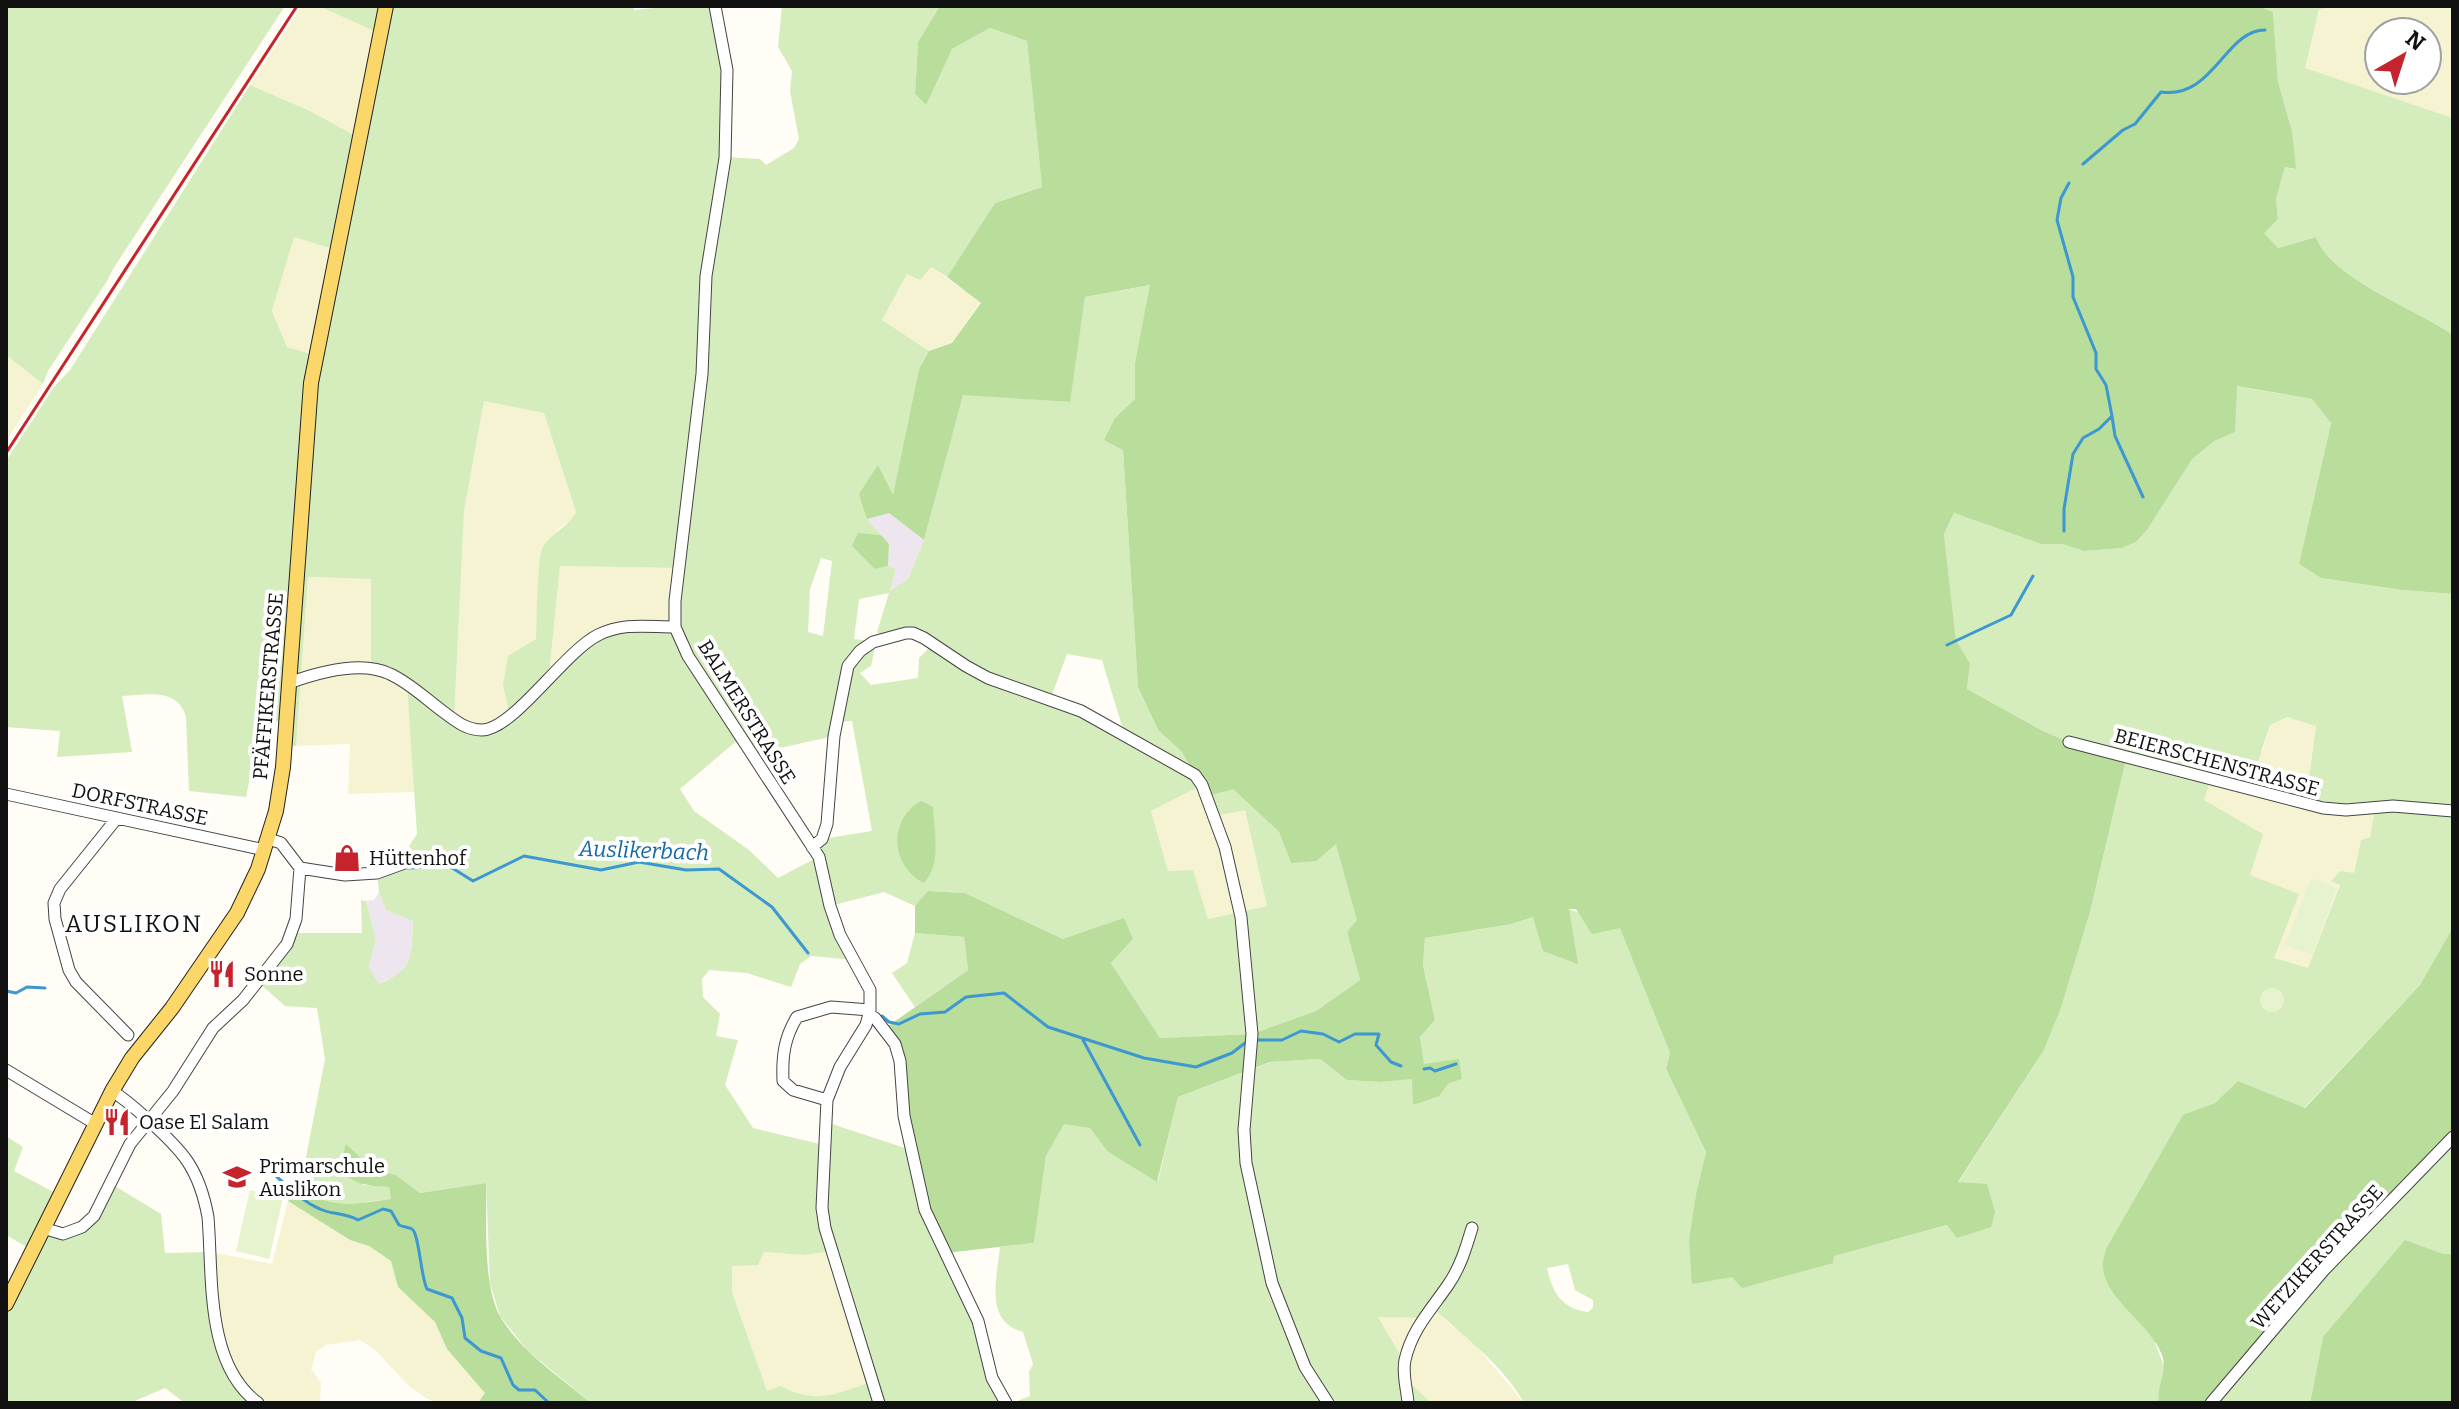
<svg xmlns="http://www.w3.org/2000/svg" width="2459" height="1409" viewBox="0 0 2459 1409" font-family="Bitter,serif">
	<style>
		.industrial { fill: #eee6ef }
		.farmland { fill: #f6f3d3; fill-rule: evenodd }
		.green { fill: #d5ecbc; fill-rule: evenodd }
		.forest { fill: #b9dd9b }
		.pitch { fill: #e6f3ce }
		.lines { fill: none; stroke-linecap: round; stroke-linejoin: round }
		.stream { stroke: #3d97d1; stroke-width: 3 }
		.minor-casing { stroke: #444; stroke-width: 13 }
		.major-casing { stroke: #222; stroke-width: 16 }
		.minor { stroke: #fff; stroke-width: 11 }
		.major { stroke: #fbd769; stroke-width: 14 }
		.rail { stroke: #c6242c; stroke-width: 3 }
		.labels { text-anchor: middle; stroke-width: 8; stroke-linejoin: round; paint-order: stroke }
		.street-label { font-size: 20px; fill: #111; stroke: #fff }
		.poi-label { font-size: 20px; fill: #111; stroke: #fff; text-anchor: start }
		.water-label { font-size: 22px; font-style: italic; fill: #1568a8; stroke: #fff }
		.quarter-label { font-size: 24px; letter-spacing: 2px; fill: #111; stroke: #fff }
	</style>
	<rect width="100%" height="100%" fill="#fffdf5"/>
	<path class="industrial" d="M889,513L924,540L908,579L890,592L896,569L888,566L889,544L867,519Z
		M379,892L386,910L413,920L411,956L401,973L379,984L369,967L376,939L366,901L374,900Z"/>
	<path class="farmland" d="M302,6H319L381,33L360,139L310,111L250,85Z
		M2349,6H2453V118L2304,68L2319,9ZM2379,32H2427V80H2379Z
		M294,236L337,250L315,355L287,347L272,311Z
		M931,267L981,302L952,343L929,351L882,320L907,274Z
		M6,355L43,384L6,441Z
		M484,401L544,413L576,512L573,519L558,529L541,551L536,639L508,657L503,685L510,716L495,728L454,720L464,511Z
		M560,566L679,568L675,627L549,676Z
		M308,577L372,579L407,684L415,792L348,794L350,744L296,746Z
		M2287,717L2316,725L2306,799L2375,807L2370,837L2361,840L2354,873L2332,881L2340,884L2308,969L2273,958L2250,875L2204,800L2215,766L2234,765L2263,750L2270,725Z
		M1202,785L1245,809L1267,906L1208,919L1193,871L1168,872L1151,811Z
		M288,1201L350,1240L369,1246L391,1261L398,1287L435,1322L447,1349L486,1393L478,1403H439L428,1399L411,1388L374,1349L360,1340L326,1345L316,1352L311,1369L321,1383L320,1403H258L224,1359L211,1252L272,1264Z
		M832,1251L873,1382L823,1398L801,1397L781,1387L767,1392L732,1292V1265H758L764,1252L804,1255Z
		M1431,1305L1452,1326L1468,1336L1524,1403H1431L1404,1377L1377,1316L1422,1318Z"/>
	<path class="green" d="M6,6H285L113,269L107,281L48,371L43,384L6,355Z
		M319,6H634V10L673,6H715L723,36L726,157L760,159L766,165L794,148L799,139L790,91L792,71L778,47L782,6H940L918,42L915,94L925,104L952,49L990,28L1027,41L1042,187L995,203L947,277L931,267L920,280L907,274L882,320L929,351L919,369L893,496L867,519L881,535L858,534L875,569L888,566L896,569L890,591L908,579L924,540L963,394L1069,402L1085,297L1151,285L1135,363V399L1115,418L1123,450L1138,687L1158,730L1182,752L1202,785L1151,811L1168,871L1193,870L1208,919L1267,906L1245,810L1215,816L1207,796L1232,788L1279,832L1291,863L1336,843L1358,920L1347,932L1360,980L1316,1011L1252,1034L1160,1038L1111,963L1133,939H1063L965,893L929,891L915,906L884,892L830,906L855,960L811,956L800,964L791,987L747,973L709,970L702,979L703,997L720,1014L716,1036L738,1040L725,1085L753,1128L824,1145L826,1122L911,1150L946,1253L1006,1403H591L527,1350L500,1316L490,1283L486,1183L420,1193L396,1175L372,1169L362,1160L363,1185L389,1187L391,1199C351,1203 335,1211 300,1188L325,1059L317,1008L285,1006L258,982L293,933H362L361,900L366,901L376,939L369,967L379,984C415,969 411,956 413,921L386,910L379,892L377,873L412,860L409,846L417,834L407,685L371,669V579L308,577L296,746L284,747L286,719L269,723L259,733L246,797L189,791L186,717C178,687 146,695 122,696L132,752L57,757L60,731L6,727V461L54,387L70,370L250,85L310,111L359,138L381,34ZM294,237L337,250L315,355L287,347L272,311ZM484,401L544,413L576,512C570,526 550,533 542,549C537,559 537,623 536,639L508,656L503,685L510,716L481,730L454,720L464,511ZM821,558L832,561L823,636L808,632L810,589ZM560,566L678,568L675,627L599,634L549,675ZM889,593L877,632L885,638L913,633L933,644L919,658L918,678L871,685L860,673L871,666L875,647L872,641L854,639L859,599ZM1067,654L1102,660L1125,736L1050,700ZM852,721L872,831L822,839L812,847L818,857L778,878L749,850L694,811L680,789L740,738L753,757L762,752L834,736L837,722ZM832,1251L872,1382C835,1393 818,1406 781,1386L767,1391L732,1292V1266L758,1265L764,1252L804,1255Z
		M2258,6H2349L2319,9L2305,68L2453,118V335C2416,309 2331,279 2316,237L2278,248L2263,232L2278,219L2276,199L2285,167L2295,169L2292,131L2278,82L2273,12Z
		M2236,386L2312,399L2331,423L2299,564L2321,578L2402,590L2453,594V927L2420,985L2304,1108L2238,1081L2215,1103L2183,1116L2155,1343L2164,1366L2159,1403H1524C1506,1368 1460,1333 1431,1306L1422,1318L1378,1317L1405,1363V1378L1431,1403H1012L1030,1396L1029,1372L1033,1364L1023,1332C984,1321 997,1279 1000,1247L1034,1243L1046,1156L1064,1123L1090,1128L1107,1151L1158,1181L1178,1097L1271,1062L1320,1059L1347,1080L1380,1082L1413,1078L1414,1105L1448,1084L1462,1079L1424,1065L1420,1037L1435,1020L1423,964L1425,938L1512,924L1533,917L1577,963L1568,909L1620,927L1670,1053L1666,1069L1706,1152L1696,1194L1689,1239L1833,1256L1948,1225L1958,1238V1183L2044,1050L2061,1008L2090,912L2127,757L2069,742L2043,731L1967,689L1970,665L1956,640L1944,534L1954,513L2041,544H2062L2084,551L2122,548L2136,542L2147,530L2192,458L2214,441L2234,431ZM2287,717L2316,726L2306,799L2346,810L2375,808L2370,837L2361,840L2354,873L2340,871L2331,881L2340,885L2308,968L2274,958L2299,894L2250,875L2263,834L2204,800L2215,767L2233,771L2235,766L2255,771L2270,725ZM1568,1264L1575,1290L1593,1300V1308L1588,1312C1562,1309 1552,1292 1547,1268Z
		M915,933L964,937L968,970L915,1007L892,973L907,963Z
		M6,1136L23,1147L14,1171L59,1195L43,1228L53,1233L82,1227L110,1183L161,1214L165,1253L211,1252L224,1359L258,1403H185L165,1388L130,1403H6V1304L32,1250L6,1235Z
		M2453,1137V1254H2443L2323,1337L2310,1403H2211L2324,1270Z"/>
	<path class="forest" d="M940,6H2258L2273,12L2278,82L2292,131L2296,169L2285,167L2276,199L2278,219L2264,233L2278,248L2316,237C2331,279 2416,309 2453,335V594L2402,590L2321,578L2299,564L2331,423L2312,399L2237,386L2235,432L2214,441L2192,459L2147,530L2136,542L2122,548L2084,551L2062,544H2041L1954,513L1944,534L1956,640L1970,664L1967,689L2043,731L2069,742L2127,756L2090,912L2061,1008L2044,1050L1958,1182L1987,1184L1995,1212L1991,1227L1957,1238L1947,1225L1834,1256L1833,1263L1742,1288L1732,1277L1692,1284L1689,1239L1696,1194L1706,1152L1666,1069L1670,1053L1620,928L1592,934L1576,909H1569L1578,964L1543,951L1533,917L1512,924L1425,938L1423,965L1435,1020L1420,1037L1424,1064L1459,1059L1462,1079L1448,1084L1439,1096L1413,1105L1412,1079L1380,1082L1347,1080L1320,1059L1270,1062L1178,1097L1157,1182L1107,1151L1090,1128L1064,1124L1046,1156L1034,1243L946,1253L925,1210L900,1061L884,1029L968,970L964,937L915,933V906L928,891L965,893L1063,939L1124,918L1133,939L1111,963L1160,1038L1252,1034L1316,1011L1360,980L1347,932L1357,920L1336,844L1316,861L1291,863L1279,832L1233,789L1207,796L1182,752L1158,730L1138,687L1123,450L1104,440L1115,418L1135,399V363L1150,285L1085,297L1070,402L963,395L924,540L889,513L867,519L859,494L878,465L893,495L919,369L929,351L952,343L981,303L947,277L995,203L1042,187L1027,41L990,28L952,49L926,105L915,94L918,42Z
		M858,533L881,535L889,544L888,566L875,569L852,546Z
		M921,801L933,807C934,832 942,863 924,883C890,866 888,819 921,801Z
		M2453,927V1137L2377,1217L2211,1403H2159C2156,1388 2168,1371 2162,1355C2151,1324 2105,1300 2103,1267C2102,1262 2105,1254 2106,1249L2183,1115L2215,1103L2238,1081L2305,1108L2420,985Z
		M346,1144L372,1169L396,1175L420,1193L486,1183C487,1221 482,1286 501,1318C523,1353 560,1377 591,1403H478L485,1393L447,1349L435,1322L398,1287L391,1261L369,1246L350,1240L288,1201L300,1188C334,1210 352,1204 391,1199L389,1187C373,1186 346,1186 342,1164C341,1159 345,1149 346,1144Z
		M2405,1240L2443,1254H2453V1403H2310L2323,1337Z"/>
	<path class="pitch" d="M2311,878L2337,888L2312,955L2285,945Z
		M2260 1000a12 12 0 1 1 24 0a12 12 0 1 1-24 0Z
		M250,1190L283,1198L269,1259L236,1251Z"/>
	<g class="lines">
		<path class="stream" d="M2083,164L2123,130L2135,124L2161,92C2213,100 2225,30 2265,30
			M2112,416L2115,436L2143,497
			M2064,531V509L2073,454L2083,438L2099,429L2112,416L2106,385L2096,369V353L2073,297V277L2057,220L2061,198L2069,183
			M1947,645L2011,615L2033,576
			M408,868L449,866L473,881L524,856L601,870L639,862L686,870L719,869L772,907L808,953
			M6,991L16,993L27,987L45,988
			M882,1016L889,1022L899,1024L920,1014L945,1012L966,997L1004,993L1048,1027L1144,1058L1196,1067L1232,1053L1245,1043
			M1083,1040L1140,1145
			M1258,1040H1282L1301,1031L1323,1034L1339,1042L1355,1034H1379L1376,1045L1391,1062L1401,1066
			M1424,1069L1430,1068L1435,1071L1456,1064
			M277,1177C291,1189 303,1202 320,1209C332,1215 344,1212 358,1220L383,1209L391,1211L399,1225C403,1227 408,1227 412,1229C419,1233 421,1278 427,1289L452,1298L462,1318L465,1338L481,1351L501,1358L513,1385L519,1390H535L549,1403"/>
		<g class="minor-casing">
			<path id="minor" d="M715,6L727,70L725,158L706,276L702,374L675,601V627L688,656L819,857L830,906L840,935L870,990V1010L866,1025L840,1067L827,1100L822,1208L825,1228L879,1403
				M289,683C319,672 361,660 390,674C410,683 427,700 445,713C457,722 467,730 482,730C514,729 563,653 598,635C624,622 648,627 675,627
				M2069,742L2323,808L2346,810L2393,806L2453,811
				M6,794L265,850
				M117,818L60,889L54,903L55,919L69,970L76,982L128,1035
				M269,839L281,843L300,868L345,875L377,873L413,860L455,858
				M812,847L822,839L827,824L834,736L848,666L860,651L873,642L906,633H913L924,638L966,666L988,678L1081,711L1195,775L1202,785L1225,847L1241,917L1252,1034L1244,1130L1246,1163L1272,1283L1305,1367L1328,1403
				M869,1015L875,1018L895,1044L900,1061L904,1116L925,1210L978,1321L992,1378L1006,1403
				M6,1070L94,1123
				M112,1091C125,1099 135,1108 146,1118C183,1151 199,1168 208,1217C213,1277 205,1364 258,1403
				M827,1100L793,1090L783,1081C782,1057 784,1038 797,1017L831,1007L870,1010
				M43,1228L63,1234L82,1227L94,1216L130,1144L173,1091L213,1028L243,1000L287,944L296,919L300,868
				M1408,1403C1407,1389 1402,1374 1405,1360C1412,1329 1431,1310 1448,1285C1460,1268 1466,1248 1472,1228
				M2211,1403L2324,1270L2453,1137"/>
		</g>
		<g class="major-casing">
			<path id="major" d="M6,1304L112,1091L132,1058L172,1008L237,913L258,869L276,811L283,767L311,383L386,6"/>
		</g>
		<use href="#minor" class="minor"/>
		<use href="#major" class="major"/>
		<path class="rail" d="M6,453L297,6"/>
	</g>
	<defs>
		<g id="shop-bare" transform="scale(2.16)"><path d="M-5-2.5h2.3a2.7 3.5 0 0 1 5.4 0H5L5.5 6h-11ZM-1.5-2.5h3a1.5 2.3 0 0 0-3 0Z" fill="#c6242c" stroke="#fff" stroke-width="2.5" paint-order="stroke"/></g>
		<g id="restaurant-bare" transform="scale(2.16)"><path d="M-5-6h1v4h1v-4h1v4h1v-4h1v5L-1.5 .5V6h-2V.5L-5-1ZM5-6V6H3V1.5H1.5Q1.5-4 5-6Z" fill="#c6242c" stroke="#fff" stroke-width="2.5" paint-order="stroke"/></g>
		<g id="school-bare" transform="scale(2.16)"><path d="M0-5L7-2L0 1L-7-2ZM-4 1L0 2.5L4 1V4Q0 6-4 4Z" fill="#c6242c" stroke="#fff" stroke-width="2.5" paint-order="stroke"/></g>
	</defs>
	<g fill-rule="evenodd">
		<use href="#shop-bare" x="347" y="858"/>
		<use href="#restaurant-bare" x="222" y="974"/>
		<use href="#restaurant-bare" x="117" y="1122"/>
		<use href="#school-bare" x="237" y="1177"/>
	</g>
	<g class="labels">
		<g class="street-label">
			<text transform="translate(268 686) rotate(-85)" y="7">PFÄFFIKERSTRASSE</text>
			<text transform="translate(747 712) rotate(58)" y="7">BALMERSTRASSE</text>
			<text transform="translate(2217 762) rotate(15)" y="7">BEIERSCHENSTRASSE</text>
			<text transform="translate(140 804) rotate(12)" y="7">DORFSTRASSE</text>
			<text transform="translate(2317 1257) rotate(-48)" y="7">WETZIKERSTRASSE</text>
		</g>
		<g class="poi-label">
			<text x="369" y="865">Hüttenhof</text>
			<text x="244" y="981">Sonne</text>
			<text x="139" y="1129">Oase El Salam</text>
			<text x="259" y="1173">Primarschule<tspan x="259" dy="23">Auslikon</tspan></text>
		</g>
		<g class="water-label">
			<text transform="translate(644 850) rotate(2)" y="8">Auslikerbach</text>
		</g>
		<g class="quarter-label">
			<text x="134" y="932">AUSLIKON</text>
		</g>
	</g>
	<rect width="2459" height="1409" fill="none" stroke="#111111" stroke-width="16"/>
	<g transform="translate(2403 56) rotate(39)"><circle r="38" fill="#ffffff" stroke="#a0a0a0" stroke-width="2"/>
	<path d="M0-6L14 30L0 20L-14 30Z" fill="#c6242c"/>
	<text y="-12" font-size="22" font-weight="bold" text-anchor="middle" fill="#111111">N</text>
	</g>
</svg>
